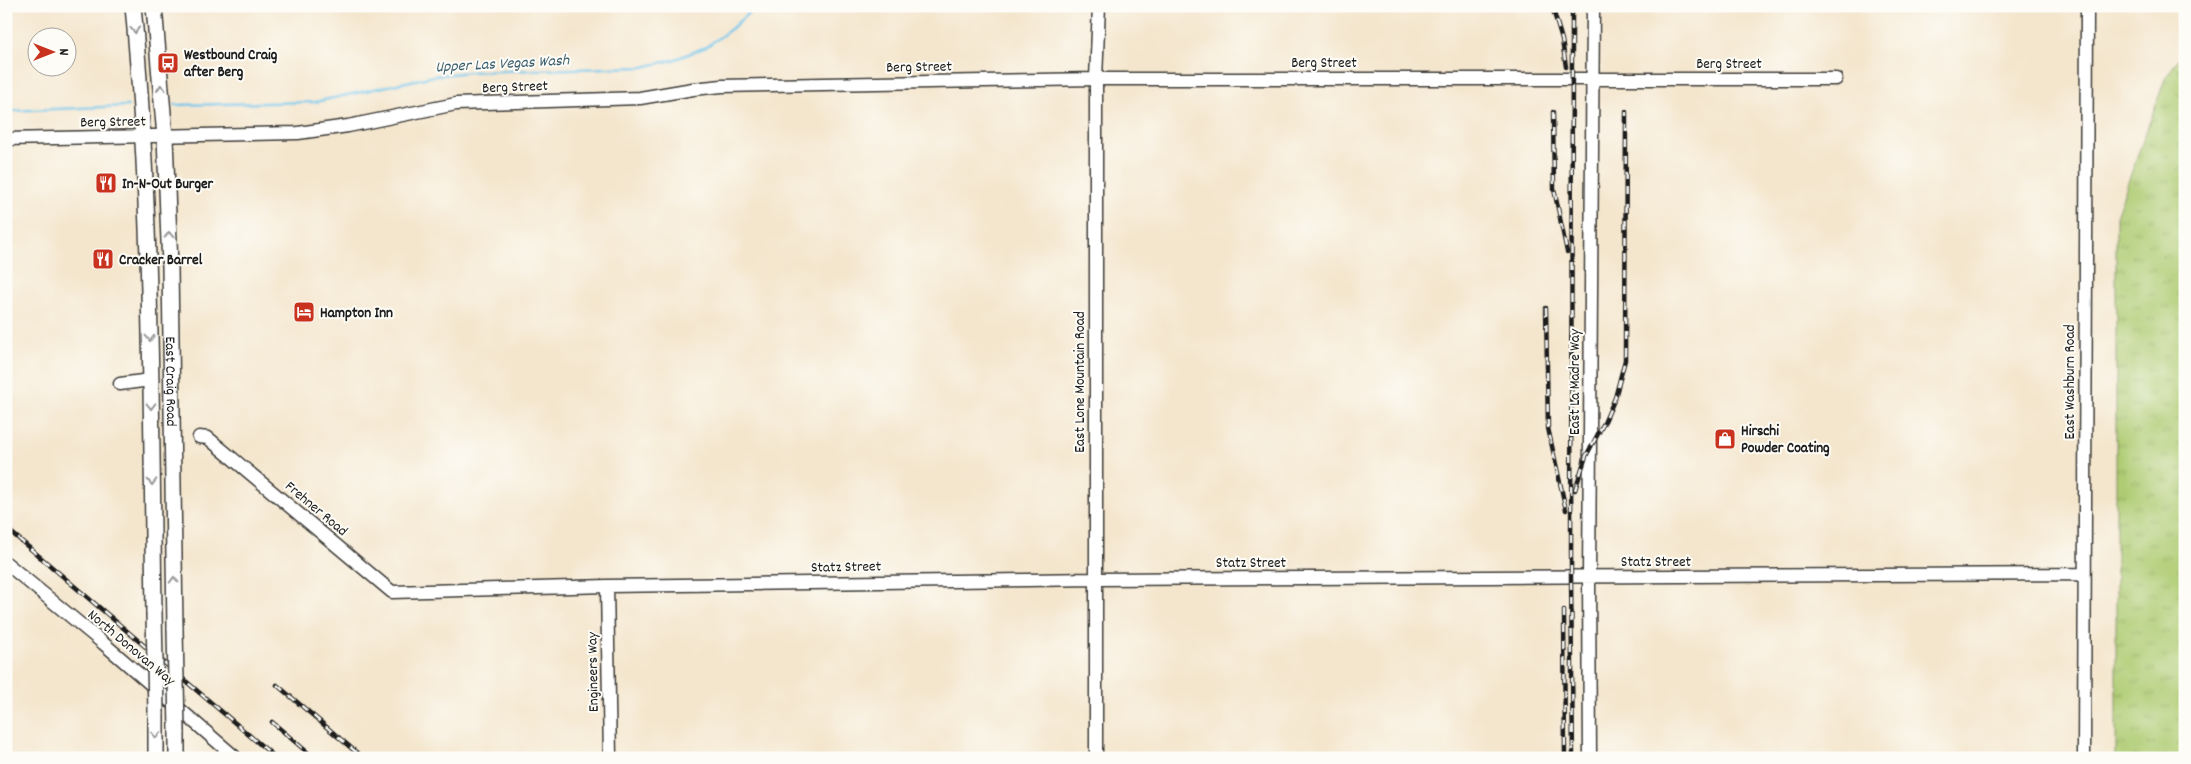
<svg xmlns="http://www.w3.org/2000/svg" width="2191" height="764" viewBox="0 0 2191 764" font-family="Dekko,sans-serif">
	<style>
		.grass { fill: url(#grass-tufts); stroke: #667448 }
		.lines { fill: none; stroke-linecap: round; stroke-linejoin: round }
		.stream { stroke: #6dc3ea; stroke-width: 2.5 }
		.minor-casing { stroke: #3c3a37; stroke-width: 15 }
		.major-casing { stroke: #3c3a37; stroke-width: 18 }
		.minor { stroke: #fff; stroke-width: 12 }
		.major { stroke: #fff; stroke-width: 15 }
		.rail-casing { stroke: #1c1c1c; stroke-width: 4.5 }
		.rail { stroke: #fdfcf7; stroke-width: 2.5; stroke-dasharray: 8; stroke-linecap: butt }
		.major-bridge-casing { stroke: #3c3a37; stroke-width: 18; stroke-linecap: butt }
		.major-bridge { stroke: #fff; stroke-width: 15 }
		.oneway { stroke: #999 }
		.labels { text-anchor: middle; stroke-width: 4; stroke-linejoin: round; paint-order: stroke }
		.poi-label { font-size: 15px; font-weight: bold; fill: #1c1c1c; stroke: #fdfcf7; text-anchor: start }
		.street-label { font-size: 15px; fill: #1c1c1c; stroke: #fdfcf7 }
		.water-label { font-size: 16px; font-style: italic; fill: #3c5f6e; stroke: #fdfcf7 }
	</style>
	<defs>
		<pattern id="grass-tufts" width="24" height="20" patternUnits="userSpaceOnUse" patternTransform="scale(1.25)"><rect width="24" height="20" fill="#afcc73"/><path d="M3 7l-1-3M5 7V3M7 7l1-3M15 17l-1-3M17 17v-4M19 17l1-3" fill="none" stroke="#96af63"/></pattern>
	</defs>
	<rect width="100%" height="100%" fill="#fdfcf7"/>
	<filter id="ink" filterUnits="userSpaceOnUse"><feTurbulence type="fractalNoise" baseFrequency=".02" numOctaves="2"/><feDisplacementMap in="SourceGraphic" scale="10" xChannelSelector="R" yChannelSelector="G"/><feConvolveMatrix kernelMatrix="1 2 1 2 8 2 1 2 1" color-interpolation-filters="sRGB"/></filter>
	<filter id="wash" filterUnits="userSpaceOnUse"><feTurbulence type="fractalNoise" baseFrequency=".0096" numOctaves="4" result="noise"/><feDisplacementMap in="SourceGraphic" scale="20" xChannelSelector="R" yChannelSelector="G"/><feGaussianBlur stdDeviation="1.12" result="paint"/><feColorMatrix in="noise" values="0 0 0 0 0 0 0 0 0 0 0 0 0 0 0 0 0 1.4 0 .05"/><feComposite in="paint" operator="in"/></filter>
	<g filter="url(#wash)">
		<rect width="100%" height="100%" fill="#f4e6cd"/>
		<path class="grass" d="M2185,49V758H2116V216L2165,79Z"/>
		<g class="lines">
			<path class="stream" d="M175,105L315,102L434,76L469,72L643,67L673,60L706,47L731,29L756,6
				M6,111L128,106"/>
		</g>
	</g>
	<g filter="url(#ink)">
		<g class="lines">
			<g class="minor-casing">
				<path id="minor" d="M6,139L298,133L348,126L456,104L640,98L693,89L722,86L1096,79H1836
					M120,384L150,380
					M199,437L208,438L392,592L607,586L1095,579L2084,574
					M6,563L103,643L236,758
					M607,586L610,758
					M1096,758V79L1099,6
					M1590,758L1589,578L1593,6
					M2084,758L2087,6"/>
			</g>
			<g class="major-casing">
				<g id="major">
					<path d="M133,6C152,208 151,410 154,612"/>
					<path id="s1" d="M154,6L165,137L170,267L175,629"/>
					<path d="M156,713V758"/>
					<path d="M177,732V758"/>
				</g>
			</g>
			<use href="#minor" class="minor"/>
			<use href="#major" class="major"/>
			<g class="rail-casing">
				<path id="rail" d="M1552,6L1562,40L1566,67
					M1572,6L1571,578L1573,758
					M1553,112L1554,189L1567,252
					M1546,308L1548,428L1566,510
					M1575,490L1586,456L1605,421L1615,398L1625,360L1626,112
					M6,528L276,758
					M1564,610L1565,758
					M277,685L363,758
					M272,722L314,758"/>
			</g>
			<use href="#rail" class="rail"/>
			<g class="major-bridge-casing">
				<path id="major-bridge" d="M154,612L156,713
					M175,629L177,732"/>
			</g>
			<use href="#major-bridge" class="major-bridge"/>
		</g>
		<defs><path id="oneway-chevron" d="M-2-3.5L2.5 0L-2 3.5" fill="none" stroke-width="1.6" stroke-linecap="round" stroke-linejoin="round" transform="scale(1.25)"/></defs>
		<g class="oneway">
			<use href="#oneway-chevron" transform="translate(135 30) rotate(85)"/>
			<use href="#oneway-chevron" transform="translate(161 88) rotate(-95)"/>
			<use href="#oneway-chevron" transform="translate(169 235) rotate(-92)"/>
			<use href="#oneway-chevron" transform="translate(150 338) rotate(89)"/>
			<use href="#oneway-chevron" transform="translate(151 406) rotate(89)"/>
			<use href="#oneway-chevron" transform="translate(152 482) rotate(89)"/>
			<use href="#oneway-chevron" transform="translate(174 580) rotate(-91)"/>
			<use href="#oneway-chevron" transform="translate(156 735) rotate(90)"/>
		</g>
	</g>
	<defs>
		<g id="bus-square" transform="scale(1.125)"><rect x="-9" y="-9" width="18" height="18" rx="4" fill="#c8321e" stroke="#fdfcf7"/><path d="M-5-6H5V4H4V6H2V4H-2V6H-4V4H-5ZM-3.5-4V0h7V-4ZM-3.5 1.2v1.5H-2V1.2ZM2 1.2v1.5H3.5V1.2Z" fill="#fff"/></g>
		<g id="restaurant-square" transform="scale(1.125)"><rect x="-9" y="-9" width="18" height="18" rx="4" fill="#c8321e" stroke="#fdfcf7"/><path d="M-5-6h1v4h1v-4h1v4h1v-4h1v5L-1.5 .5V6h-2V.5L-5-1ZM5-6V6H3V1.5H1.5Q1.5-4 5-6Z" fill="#fff"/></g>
		<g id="hotel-square" transform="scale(1.125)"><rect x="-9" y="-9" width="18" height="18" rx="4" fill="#c8321e" stroke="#fdfcf7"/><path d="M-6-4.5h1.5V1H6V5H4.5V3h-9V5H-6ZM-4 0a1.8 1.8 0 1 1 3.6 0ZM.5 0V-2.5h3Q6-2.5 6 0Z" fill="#fff"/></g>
		<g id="shop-square" transform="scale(1.125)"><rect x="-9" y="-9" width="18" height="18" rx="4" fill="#c8321e" stroke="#fdfcf7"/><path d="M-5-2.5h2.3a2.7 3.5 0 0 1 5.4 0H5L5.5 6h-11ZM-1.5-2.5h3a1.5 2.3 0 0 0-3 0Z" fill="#fff"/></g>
	</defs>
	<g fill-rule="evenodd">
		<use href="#bus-square" x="168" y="63"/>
		<use href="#restaurant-square" x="106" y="183"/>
		<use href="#restaurant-square" x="103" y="259"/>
		<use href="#hotel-square" x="304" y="312"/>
		<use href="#shop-square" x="1725" y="439"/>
	</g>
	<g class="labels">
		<g class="poi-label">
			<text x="184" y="59">Westbound Craig<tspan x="184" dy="17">after Berg</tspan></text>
			<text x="122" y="188">In-N-Out Burger</text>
			<text x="119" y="264">Cracker Barrel</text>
			<text x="320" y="317">Hampton Inn</text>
			<text x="1741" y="435">Hirschi<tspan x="1741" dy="17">Powder Coating</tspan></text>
		</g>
		<g class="street-label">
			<text x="1324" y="67">Berg Street</text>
			<text x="1729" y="68">Berg Street</text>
			<text transform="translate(919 66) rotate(-1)" y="5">Berg Street</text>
			<text transform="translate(515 86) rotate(-2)" y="5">Berg Street</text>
			<text transform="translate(113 121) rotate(-1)" y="5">Berg Street</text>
			<text dy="5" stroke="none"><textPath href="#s1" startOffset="376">East Craig Road</textPath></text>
			<text transform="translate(1079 382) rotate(-90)" y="5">East Lone Mountain Road</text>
			<text transform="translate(1574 382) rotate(-90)" y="5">East La Madre Way</text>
			<text transform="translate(2069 382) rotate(-90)" y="5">East Washburn Road</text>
			<text transform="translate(317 508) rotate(40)" y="5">Frehner Road</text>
			<text x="1656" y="566">Statz Street</text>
			<text x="1251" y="567">Statz Street</text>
			<text transform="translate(846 566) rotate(-1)" y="5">Statz Street</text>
			<text transform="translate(132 647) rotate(40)" y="5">North Donovan Way</text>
			<text transform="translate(592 672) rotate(-91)" y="5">Engineers Way</text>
		</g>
		<g class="water-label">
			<text transform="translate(502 62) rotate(-3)" y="6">Upper Las Vegas Wash</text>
		</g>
	</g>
	<rect width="2191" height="764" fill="none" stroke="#fdfcf7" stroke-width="25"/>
	<g transform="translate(52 52) rotate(90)"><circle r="24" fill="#fdfcf7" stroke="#a3a29f"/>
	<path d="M0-4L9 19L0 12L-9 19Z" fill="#c8321e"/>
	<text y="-8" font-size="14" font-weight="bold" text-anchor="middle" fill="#1c1c1c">N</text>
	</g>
</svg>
